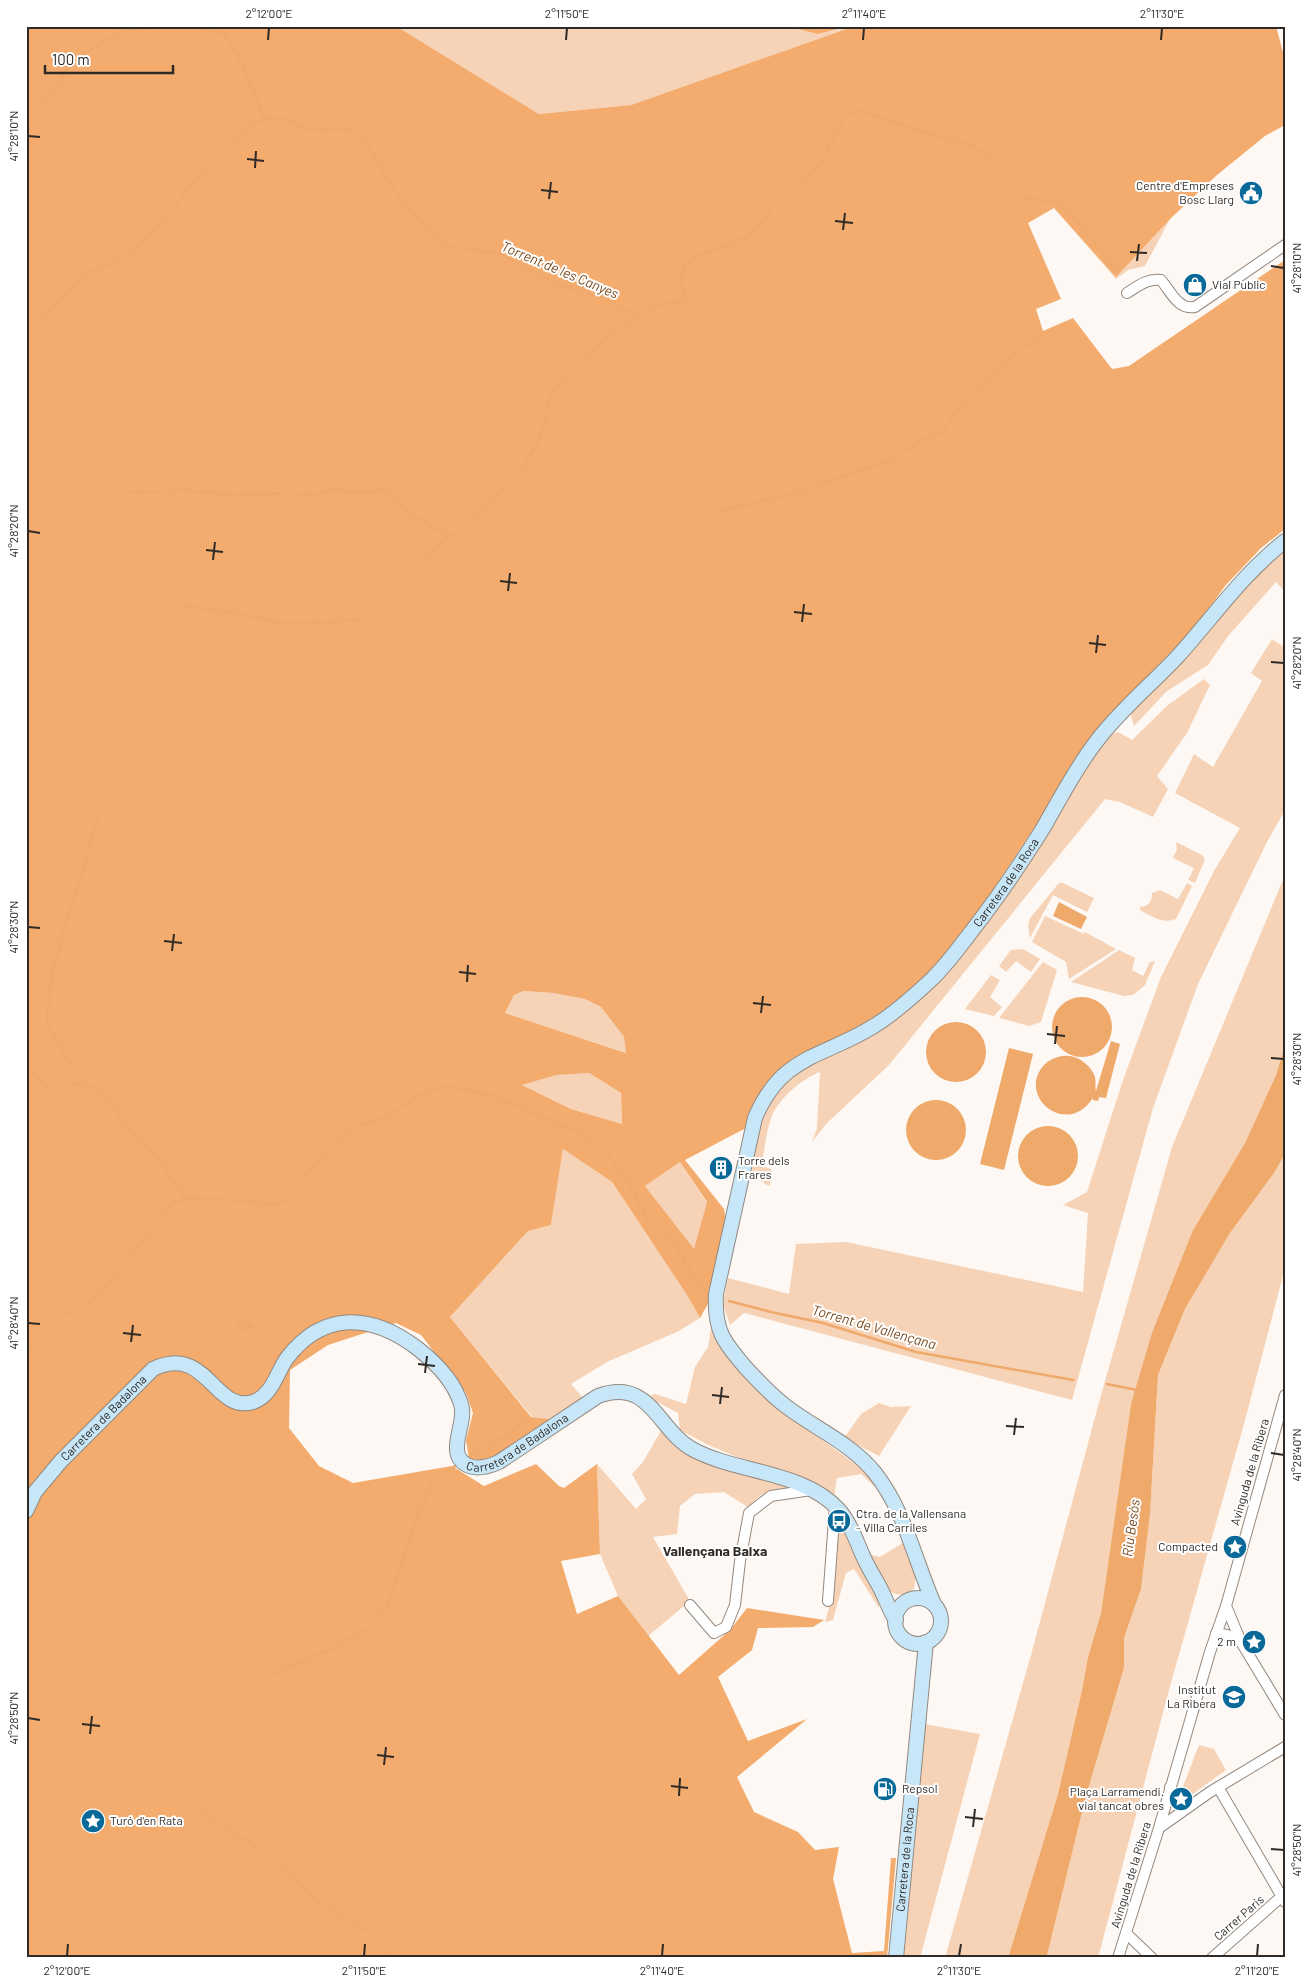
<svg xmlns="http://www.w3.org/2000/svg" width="1311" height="1984" viewBox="0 0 1311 1984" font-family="Barlow,sans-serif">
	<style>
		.green { fill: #f6d3b6 }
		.forest { fill: #f3ac6e; fill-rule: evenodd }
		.water { fill: #efa96b }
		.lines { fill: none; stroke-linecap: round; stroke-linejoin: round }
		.stream { stroke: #efa96b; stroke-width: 2.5 }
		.street-casing { stroke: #94887e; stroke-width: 12 }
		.secondary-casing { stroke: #94887e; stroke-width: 16 }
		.street { stroke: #fff; stroke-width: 10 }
		.secondary { stroke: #c7e7f9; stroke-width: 14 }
		.ticks { fill: none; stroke: #2f2a26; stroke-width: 2 }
		.labels { text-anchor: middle; stroke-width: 4; stroke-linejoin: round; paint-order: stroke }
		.poi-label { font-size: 12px; fill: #2f2a26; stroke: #fff; text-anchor: end }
		.street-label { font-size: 12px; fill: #2f2a26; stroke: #fff }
		.water-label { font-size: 14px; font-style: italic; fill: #794a1d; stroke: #fff }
		.neighbourhood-label { font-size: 14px; font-weight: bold; fill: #2f2a26; stroke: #fff }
		.neatline { fill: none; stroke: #2f2a26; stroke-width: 2 }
		.ticks-label { font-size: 12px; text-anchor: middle; fill: #2f2a26 }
	</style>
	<rect width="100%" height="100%" fill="#fdf8f3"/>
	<path class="green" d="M396,26H785L818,34L855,26L631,105L539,114Z
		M1054,208L1073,228L1170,219L1145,266L1128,270L1116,279Z
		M1285,548V592L1276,582L1228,636L1208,665L1167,691L1134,726L1131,716L1135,705L1254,573Z
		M1272,639L1285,648V810L1267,842L1198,984L1153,1108L1072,1400L744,1313L730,1325L723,1304L728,1278L789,1294L796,1244L846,1242L1083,1292L1088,1213L1063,1205L1087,1192L1123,1080L1161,977L1214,871L1240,828L1175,793L1194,754L1213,767L1262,681L1251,673Z
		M1204,679L1210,685L1187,733L1157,776L1168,789L1153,817L1120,802L1105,799L889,1065L827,1123L812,1142L817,1128L820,1072C803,1078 779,1098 772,1116C766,1131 765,1150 761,1166L771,1169L770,1186L765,1184L754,1175L750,1165L764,1110L780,1088L802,1069L912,1005L1041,841L1090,762L1108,736L1118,732L1132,740L1168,705Z
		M1176,842L1202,855L1205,859L1195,883L1188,880L1194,868L1173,858L1177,849Z
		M1285,875V1045L1276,1075L1245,1143L1193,1230L1131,1404L1101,1613L1088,1657L1082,1690L1058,1794L1008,1958H945L1031,1655L1101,1395L1172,1147Z
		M1059,883H1063L1094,898L1087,912L1053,895L1030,938L1028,926L1030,918Z
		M1187,883L1192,886L1176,919C1162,924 1153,917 1140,910V907C1149,906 1152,902 1152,893L1160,890L1178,899Z
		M1045,916L1084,934L1085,932L1116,949L1069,979L1066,962L1032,942Z
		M1023,949L1040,959L1031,972L1016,961L1006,972L999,966L1011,950Z
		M1119,950L1135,958L1132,970L1143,976L1150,962L1155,961L1145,985L1133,995L1124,996L1071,982Z
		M1043,962L1057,970L1041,1022L1029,1026L999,1018Z
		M991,975L1000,980L990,997L1002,1007L994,1016L965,1009Z
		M524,991L553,993L585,999L601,1007L624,1037L627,1053L505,1013L514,995Z
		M589,1073L621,1093L622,1124L571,1109L522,1085L557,1075Z
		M563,1149L612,1182L687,1295L700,1318L677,1332L607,1362L571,1384L583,1398L550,1419L532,1417L450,1317L528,1231L551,1225Z
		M1285,1154V1268L1244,1424L1169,1690L1098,1958H1046L1086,1796L1124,1668V1638L1141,1589L1150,1515L1158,1375L1185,1309L1230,1233L1274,1173Z
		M680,1162L707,1203L694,1250L645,1186Z
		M711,1329L731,1360L753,1387L775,1406L875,1478V1487L861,1474L837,1478L834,1497L706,1444L680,1430L678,1413L648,1397L655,1394L686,1404L695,1367L708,1347Z
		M879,1403L891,1407L911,1406L879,1456L844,1438L861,1414Z
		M662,1429L679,1449L731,1469L795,1488C774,1488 761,1490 749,1508L724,1492L695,1494L680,1506L677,1534L653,1537L690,1601L648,1636L618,1596L600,1554L597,1464L636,1509L646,1499L632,1474L643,1462Z
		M840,1522L880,1600L879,1608L854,1569L846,1573L833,1620L825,1622L832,1596Z
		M904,1542C910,1558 918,1572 914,1589C888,1608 879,1574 869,1556L873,1555L880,1557Z
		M924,1724L980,1734L920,1958H902Z
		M1199,1745L1214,1749L1226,1770L1190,1796L1182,1789Z"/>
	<path class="forest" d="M26,26H396L539,114L631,105L855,26H1276L1285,60V125L1265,136L1217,175L1170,219L1116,277L1054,208L1028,223L1061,299L1036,309L1043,331L1073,318L1112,369L1129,366L1285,260V529L1261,548L1225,586L1201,620L1087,741L1044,813L973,920L928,975L886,1010L848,1034L803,1053L777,1072L756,1100L746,1128L685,1160L724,1209L726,1221L709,1302L700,1318L687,1295L612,1182L563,1149L551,1225L528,1231L450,1317L531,1417L550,1419L507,1452L485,1460L469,1459L466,1440L473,1413L466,1393L421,1335L396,1323L328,1345L290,1370L289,1428L319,1466L353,1483L452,1466L484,1486L536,1464L559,1486L564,1488L597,1464L600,1554L561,1561L577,1614L618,1596L679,1675L730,1630L747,1608L824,1620L813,1627L758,1628L752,1650L718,1677L748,1741L807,1719L737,1777L754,1812L798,1832L815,1850L839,1847L833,1879L852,1953L884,1951L891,1858H896L887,1958H26ZM524,991L553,993L585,999L601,1007L624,1037L626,1053L505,1013L514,995ZM589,1073L621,1093L622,1124L571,1109L522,1085L557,1075ZM680,1162L707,1202L694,1249L645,1186Z
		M785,26H851L818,34Z"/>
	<path class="water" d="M1059,902L1087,917L1081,929L1053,916Z
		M1052 1027a30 30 0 1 1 60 0a30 30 0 1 1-60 0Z
		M926 1052a30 30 0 1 1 60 0a30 30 0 1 1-60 0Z
		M1111,1041L1120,1044L1106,1098L1099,1097L1098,1101L1093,1100V1098C1066,1139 1015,1095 1045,1064C1052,1058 1061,1055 1070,1056C1081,1058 1091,1066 1095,1077C1096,1082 1095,1088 1096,1091Z
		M1285,1045V1154L1274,1173L1230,1233L1185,1309L1158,1375L1150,1515L1141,1589L1124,1638V1668L1086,1796L1048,1951L1046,1958H1008L1058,1794L1082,1690L1088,1657L1101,1613L1131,1404L1152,1333L1193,1230L1245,1143L1276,1075Z
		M1009,1048L1033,1054L1004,1170L980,1164Z
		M906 1130a30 30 0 1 1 60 0a30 30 0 1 1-60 0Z
		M1018 1156a30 30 0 1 1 60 0a30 30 0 1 1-60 0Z
		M244,1320L254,1324L253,1328L248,1330L238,1329L236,1324Z"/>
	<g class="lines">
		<path class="stream" d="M107,26L127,30
			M189,26L224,33L238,56L265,118
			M26,110L51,96L72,62L105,41L127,30L155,28
			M26,326L48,314L64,295L92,271L116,261L134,250L172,210L192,184L218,154L247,128L266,118L285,119L308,130H326L342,128L353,132L367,144L395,191L417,218L434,236L452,247L498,253L561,285L596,296L638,315L661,304L686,300L681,281L686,264L700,255L746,237L762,224L773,206L819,165L846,116L858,110L907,127L973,146L984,153L1024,197L1055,202L1069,211L1102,251L1107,262L1118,271
			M518,475C528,459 540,442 545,424C548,417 545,408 549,401C564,367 609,337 637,315
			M126,493L184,490L235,495L289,493L316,495L336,489L359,493L383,490C403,510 425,523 449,536
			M720,511L801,492L894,458L925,438L943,431L968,397L1001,365L1040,336
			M179,605L229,612L287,624L359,620L419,561L463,526L506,485
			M26,1063L39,1081L50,1089
			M72,1066L47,1025L48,1003L55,961L98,819
			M72,1086L84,1082L104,1093L133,1135L160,1160L177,1187L187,1198
			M729,1301L771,1312L823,1323L916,1352L1073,1380
			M26,1342L32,1350
			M26,1355L64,1316L91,1301L101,1293L172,1204L187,1198L247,1201L272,1205L286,1200L330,1146L359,1126L388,1116L424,1092L448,1086L494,1096L583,1134L607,1153L628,1181L648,1221L676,1245L697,1283L705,1290
			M1107,1384L1137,1390
			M467,1458L506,1436L526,1419
			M273,1674L333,1648L368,1628L387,1606L430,1483L458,1464
			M195,1808L264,1852L317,1900L352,1923L368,1930L391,1958"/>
		<g class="street-casing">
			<path id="street" d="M1127,293C1138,286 1148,278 1161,280C1171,292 1178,310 1195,307L1285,245
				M828,1601L835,1506
				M690,1605L714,1633L726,1627L735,1605L740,1561L749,1513L771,1496L811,1490
				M1226,1606L1241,1642L1285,1715
				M1216,1633L1227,1635L1241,1642
				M1170,1787L1176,1800L1191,1805
				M1218,1787L1285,1902
				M1159,1828L1210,1792L1285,1747
				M1127,1934L1152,1958
				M1118,1958L1159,1828L1210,1652L1226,1606L1285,1395
				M1212,1958L1281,1897"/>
		</g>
		<g class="secondary-casing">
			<g id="secondary">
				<path id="s1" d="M26,1511L35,1492L61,1461L153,1369C207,1343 214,1414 253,1402C272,1396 277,1372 287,1358C324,1310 372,1314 417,1348C435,1362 454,1381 461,1404C468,1423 443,1455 469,1466C479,1470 490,1466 499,1462L598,1396C650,1377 657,1429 692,1449C736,1473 803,1471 838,1509C850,1522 856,1540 863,1556C869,1570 878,1582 884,1596C888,1604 890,1612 896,1620"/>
				<circle cx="918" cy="1621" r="23"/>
				<path id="s2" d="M934,1604C915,1561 905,1511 875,1473C852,1444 816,1429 787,1407C772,1396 759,1382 746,1368C723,1341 714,1330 716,1294L755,1118C782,1054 823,1058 874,1026C895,1013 915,995 933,978C947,964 959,948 971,932C997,899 1020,865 1042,830C1059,801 1075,769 1096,742C1120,710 1152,684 1179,655C1214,616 1243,574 1285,541"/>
				<path id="s3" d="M896,1958L926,1642"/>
			</g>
		</g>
		<use href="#street" class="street"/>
		<use href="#secondary" class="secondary"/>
	</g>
	<path class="ticks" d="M268,40L269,28M566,40L567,28M863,40L864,28M1161,40L1162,28M28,136L40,137M247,159L264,161M255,168L256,151M541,190L558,192M549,199L551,182M835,221L853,223M843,230L845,213M1130,252L1147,253M1137,261L1139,244M1271,266L1284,268M28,531L40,533M206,550L223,552M213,560L215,542M500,581L517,583M508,591L510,573M794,612L812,614M802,622L804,604M1089,643L1106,645M1096,653L1098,635M1271,662L1284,663M28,927L40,928M164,941L182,943M172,951L174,934M459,972L476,974M467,982L468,965M753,1003L771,1005M761,1013L763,996M1047,1034L1065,1036M1055,1044L1057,1026M1271,1058L1284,1059M28,1323L40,1324M123,1333L141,1335M131,1342L133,1325M418,1364L435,1366M425,1373L427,1356M712,1395L729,1397M720,1404L722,1387M1006,1426L1024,1427M1014,1435L1016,1418M1271,1453L1284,1455M28,1718L40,1720M82,1724L100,1726M90,1734L92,1716M377,1755L394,1757M384,1765L386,1747M671,1786L688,1788M679,1796L680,1778M965,1817L983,1819M973,1827L975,1809M1271,1849L1284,1850M67,1956L68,1944M364,1956L365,1944M662,1956L663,1944M959,1956L961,1944M1257,1956L1258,1944"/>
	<defs>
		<g id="civic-disc" transform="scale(1.25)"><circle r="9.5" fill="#096998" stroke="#fff"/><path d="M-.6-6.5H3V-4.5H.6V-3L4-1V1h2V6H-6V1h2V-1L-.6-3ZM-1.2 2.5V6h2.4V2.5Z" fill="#fff"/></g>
		<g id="shop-disc" transform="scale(1.25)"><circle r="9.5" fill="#096998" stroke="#fff"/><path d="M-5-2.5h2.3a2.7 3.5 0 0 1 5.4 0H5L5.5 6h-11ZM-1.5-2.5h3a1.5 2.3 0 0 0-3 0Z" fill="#fff"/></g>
		<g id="building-disc" transform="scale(1.25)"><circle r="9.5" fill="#096998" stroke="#fff"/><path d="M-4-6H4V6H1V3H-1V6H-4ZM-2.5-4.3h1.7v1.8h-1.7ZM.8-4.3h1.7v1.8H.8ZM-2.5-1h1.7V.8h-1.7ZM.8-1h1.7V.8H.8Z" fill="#fff"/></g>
		<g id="bus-disc" transform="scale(1.25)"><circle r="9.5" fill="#096998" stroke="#fff"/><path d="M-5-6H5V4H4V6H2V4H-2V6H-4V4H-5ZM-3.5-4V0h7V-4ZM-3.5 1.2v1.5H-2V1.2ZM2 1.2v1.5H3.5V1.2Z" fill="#fff"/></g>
		<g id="sight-disc" transform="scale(1.25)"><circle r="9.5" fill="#096998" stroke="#fff"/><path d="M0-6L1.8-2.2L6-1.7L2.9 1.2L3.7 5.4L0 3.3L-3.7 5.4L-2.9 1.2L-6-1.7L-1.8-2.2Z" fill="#fff"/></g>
		<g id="school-disc" transform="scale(1.25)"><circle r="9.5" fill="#096998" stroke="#fff"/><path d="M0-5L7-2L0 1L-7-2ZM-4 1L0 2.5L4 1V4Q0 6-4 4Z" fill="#fff"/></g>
		<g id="fuel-disc" transform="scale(1.25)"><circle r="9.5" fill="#096998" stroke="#fff"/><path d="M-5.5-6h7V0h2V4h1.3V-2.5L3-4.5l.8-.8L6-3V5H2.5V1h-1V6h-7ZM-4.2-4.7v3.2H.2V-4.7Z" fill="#fff"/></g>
	</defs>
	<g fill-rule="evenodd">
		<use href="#civic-disc" x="1251" y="193"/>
		<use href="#shop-disc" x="1195" y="285"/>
		<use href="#building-disc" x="721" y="1168"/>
		<use href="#bus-disc" x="839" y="1521"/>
		<use href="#sight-disc" x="1235" y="1547"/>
		<use href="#sight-disc" x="1254" y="1642"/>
		<use href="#school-disc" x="1234" y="1697"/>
		<use href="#fuel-disc" x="885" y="1789"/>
		<use href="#sight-disc" x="1181" y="1799"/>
		<use href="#sight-disc" x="93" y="1821"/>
	</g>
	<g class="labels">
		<g class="poi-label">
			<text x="1234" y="190">Centre d'Empreses<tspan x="1234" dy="14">Bosc Llarg</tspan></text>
			<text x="1212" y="289" text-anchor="start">Vial Public</text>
			<text x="738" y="1165" text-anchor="start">Torre dels<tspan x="738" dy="14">Frares</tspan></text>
			<text x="856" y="1518" text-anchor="start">Ctra. de la Vallensana<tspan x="856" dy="14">- Villa Carriles</tspan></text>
			<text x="1218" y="1551">Compacted</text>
			<text x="1236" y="1646">2 m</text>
			<text x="1216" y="1694">Institut<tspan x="1216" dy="14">La Ribera</tspan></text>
			<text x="902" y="1793" text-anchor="start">Repsol</text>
			<text x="1164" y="1796">Plaça Larramendi.<tspan x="1164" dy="14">vial tancat obres</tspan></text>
			<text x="110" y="1825" text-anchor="start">Turó d'en Rata</text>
		</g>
		<g class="street-label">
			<text dy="4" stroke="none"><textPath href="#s2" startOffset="926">Carretera de la Roca</textPath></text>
			<text dy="4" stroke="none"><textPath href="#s1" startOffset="122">Carretera de Badalona</textPath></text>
			<text dy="4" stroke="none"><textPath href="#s1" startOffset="706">Carretera de Badalona</textPath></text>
			<text transform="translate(1250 1472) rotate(-74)" y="4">Avinguda de la Ribera</text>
			<text dy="4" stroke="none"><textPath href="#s3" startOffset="99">Carretera de la Roca</textPath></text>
			<text transform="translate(1131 1875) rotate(-73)" y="4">Avinguda de la Ribera</text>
			<text transform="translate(1239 1918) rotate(-41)" y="4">Carrer Paris</text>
		</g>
		<g class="water-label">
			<text transform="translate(560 270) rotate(23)" y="5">Torrent de les Canyes</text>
			<text transform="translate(874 1327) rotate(16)" y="5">Torrent de Vallençana</text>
			<text transform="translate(1131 1528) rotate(-82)" y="5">Riu Besòs</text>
		</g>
		<g class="neighbourhood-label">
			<text x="715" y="1556">Vallençana Baixa</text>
		</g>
	</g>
	<rect width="1311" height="1984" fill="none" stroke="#ffffff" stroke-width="55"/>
	<path d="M45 65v8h128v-8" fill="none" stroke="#2f2a26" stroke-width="2.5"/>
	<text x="52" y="65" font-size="15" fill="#2f2a26" stroke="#ffffff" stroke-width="4" paint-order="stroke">100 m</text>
	<rect x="28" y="28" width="1256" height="1928" class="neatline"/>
	<g class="ticks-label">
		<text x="269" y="18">2°12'00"E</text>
		<text x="567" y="18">2°11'50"E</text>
		<text x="864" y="18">2°11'40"E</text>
		<text x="1162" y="18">2°11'30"E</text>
		<text transform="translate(14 136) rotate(-90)" y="4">41°28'10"N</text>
		<text transform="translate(1297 268) rotate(-90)" y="4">41°28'10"N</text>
		<text transform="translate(14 531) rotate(-90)" y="4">41°28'20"N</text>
		<text transform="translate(1297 663) rotate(-90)" y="4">41°28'20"N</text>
		<text transform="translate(14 927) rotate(-90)" y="4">41°28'30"N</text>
		<text transform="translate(1297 1059) rotate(-90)" y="4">41°28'30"N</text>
		<text transform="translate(14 1323) rotate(-90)" y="4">41°28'40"N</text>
		<text transform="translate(1297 1455) rotate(-90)" y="4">41°28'40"N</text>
		<text transform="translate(14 1718) rotate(-90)" y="4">41°28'50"N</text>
		<text transform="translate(1297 1850) rotate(-90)" y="4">41°28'50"N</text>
		<text x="67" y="1975">2°12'00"E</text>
		<text x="364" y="1975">2°11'50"E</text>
		<text x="662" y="1975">2°11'40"E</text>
		<text x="959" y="1975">2°11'30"E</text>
		<text x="1257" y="1975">2°11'20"E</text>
	</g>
</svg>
